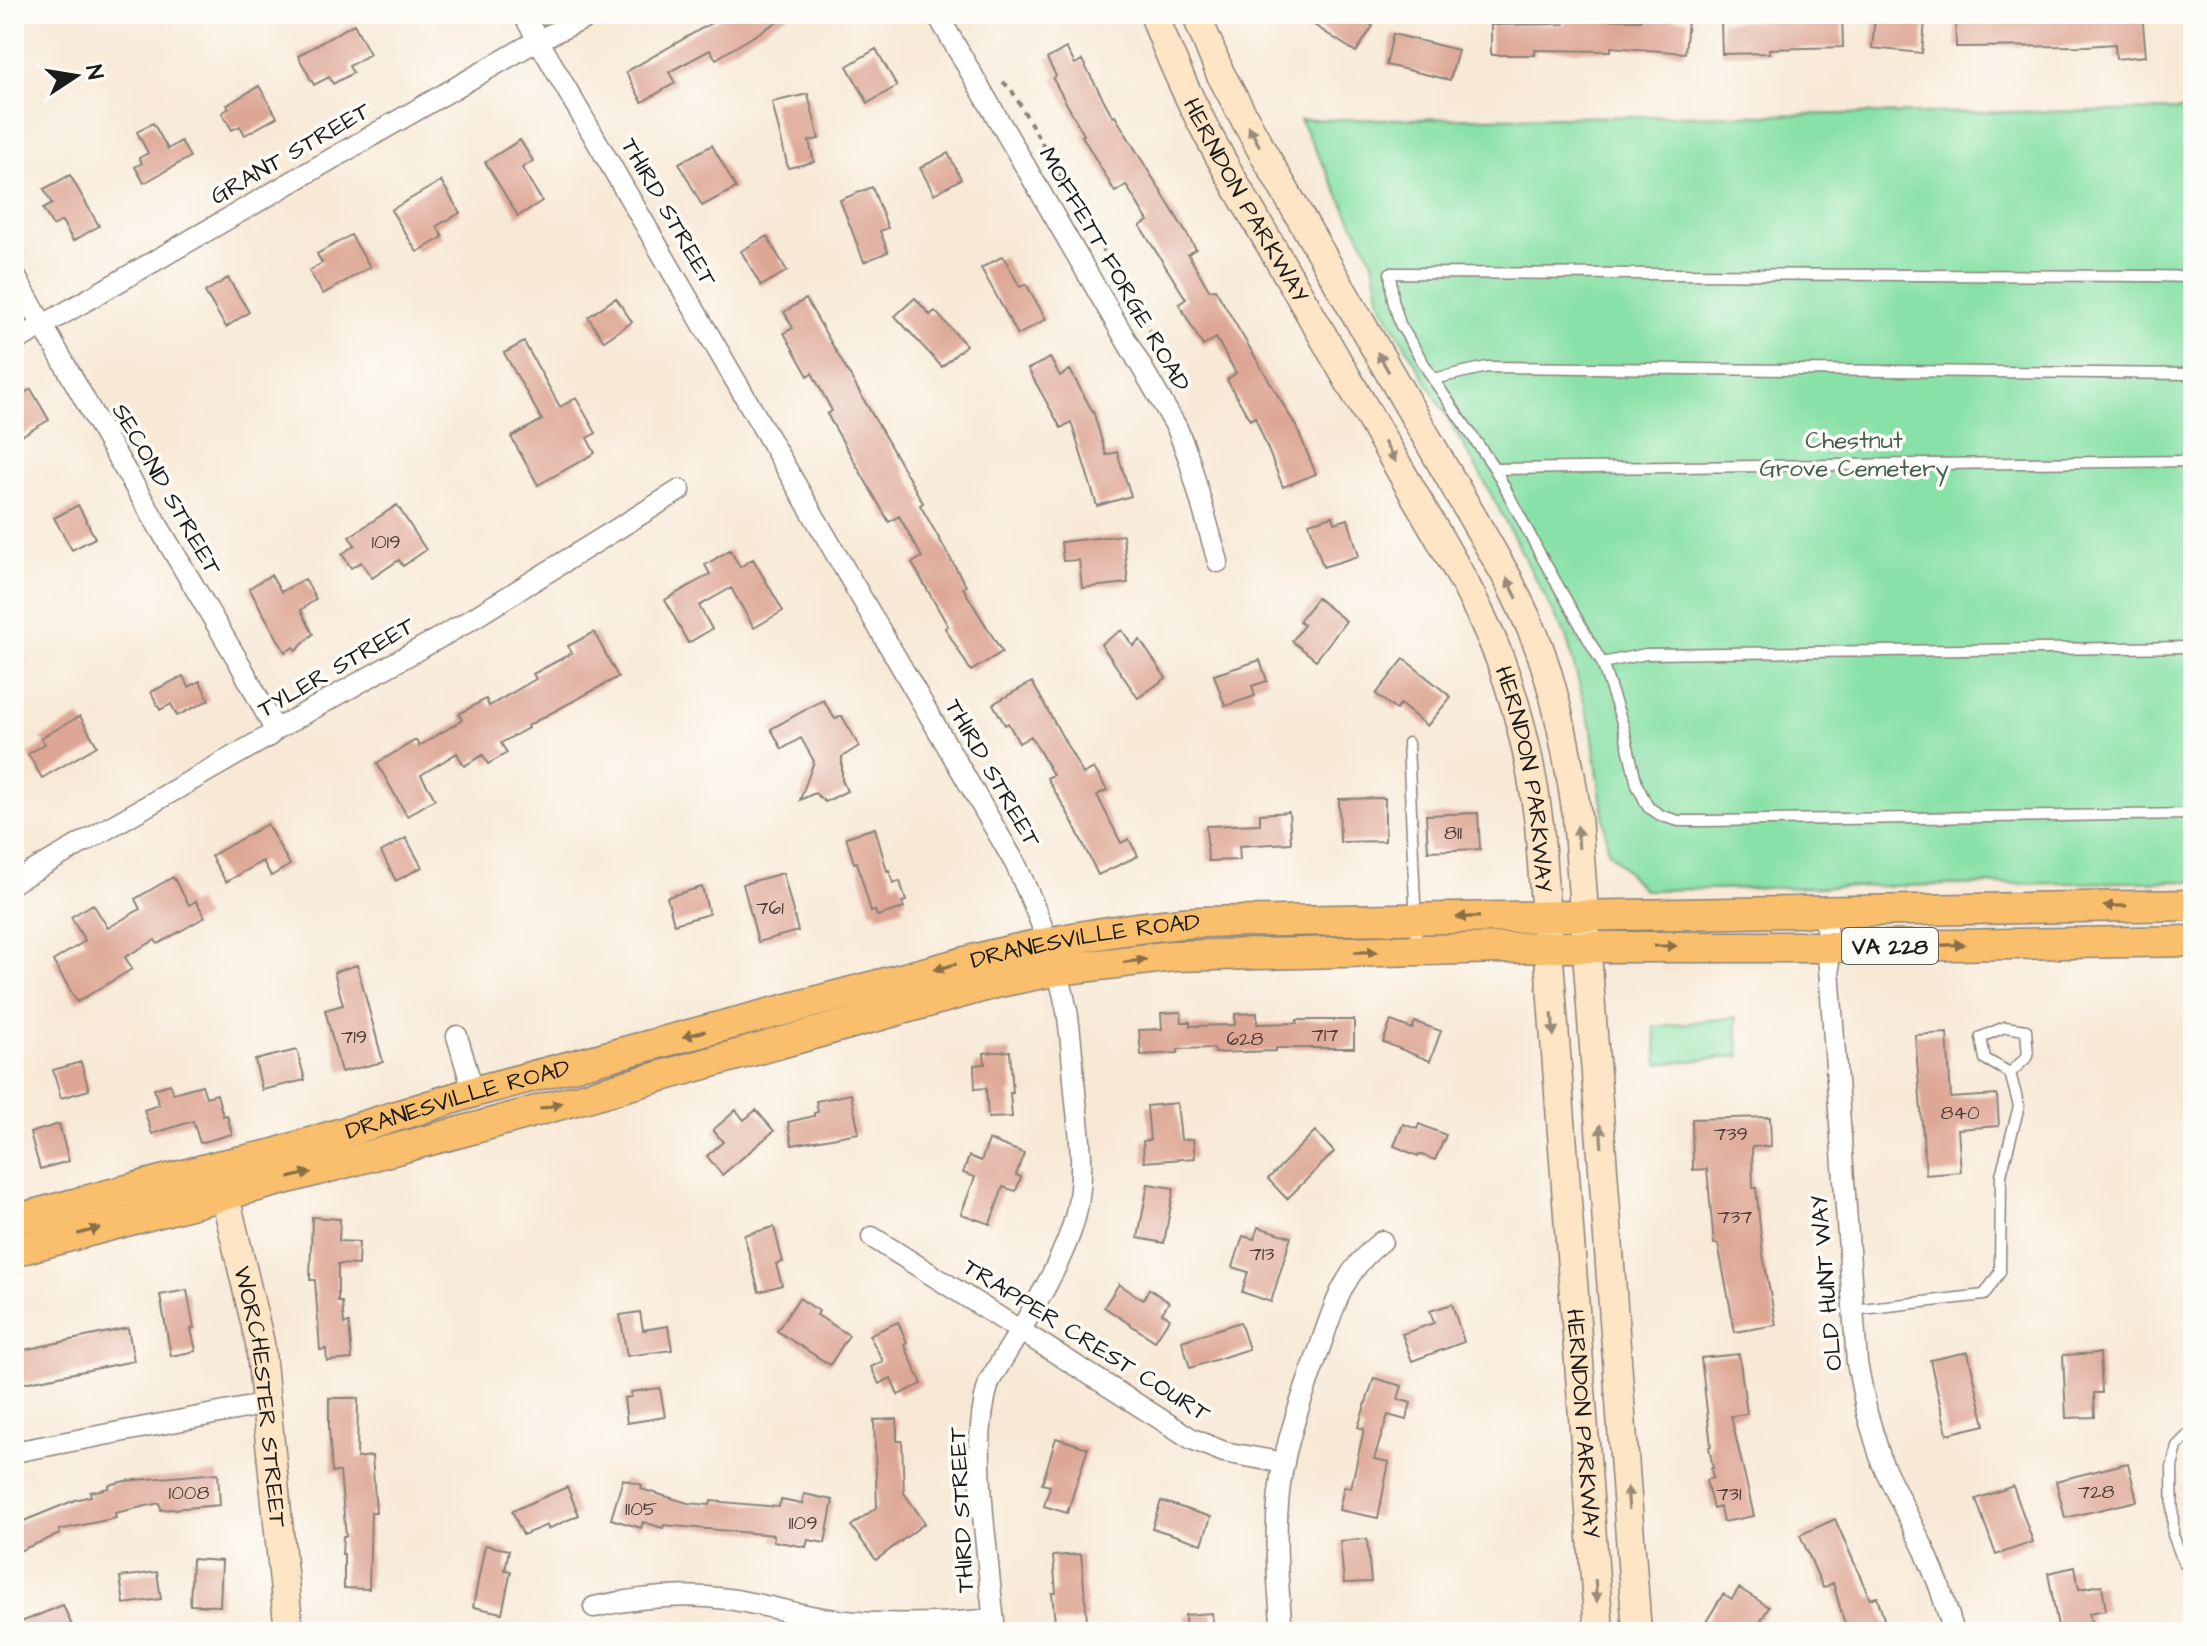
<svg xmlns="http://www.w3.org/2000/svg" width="2207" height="1646" viewBox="0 0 2207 1646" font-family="'Architects Daughter',sans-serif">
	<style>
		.green { fill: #88e1a6; stroke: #527e61; stroke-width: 2 }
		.building { fill: #dea795 }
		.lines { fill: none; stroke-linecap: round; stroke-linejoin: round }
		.lane-casing { stroke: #8a827a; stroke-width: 13 }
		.street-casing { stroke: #8a827a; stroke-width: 23 }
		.secondary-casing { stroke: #8a827a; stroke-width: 31 }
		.primary-casing { stroke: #8a827a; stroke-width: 33 }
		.path { stroke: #8a827a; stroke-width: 4; stroke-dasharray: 6 6; stroke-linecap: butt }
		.lane { stroke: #fff; stroke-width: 10 }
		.street { stroke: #fff; stroke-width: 20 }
		.secondary { stroke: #fde5c5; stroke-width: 28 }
		.primary { stroke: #f9bf6d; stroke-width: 30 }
		.oneway { fill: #988b79 }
		.oneway2 { fill: #8a6e44 }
		.labels { text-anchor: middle; stroke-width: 7; stroke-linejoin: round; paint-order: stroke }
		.number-label { font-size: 20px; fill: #4c3f3a }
		.shield { fill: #fdfcf7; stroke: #605f5e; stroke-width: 2 }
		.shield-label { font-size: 22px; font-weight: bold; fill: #1c1c1c }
		.street-label { font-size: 24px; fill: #1c1c1c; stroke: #fdfcf7 }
		.park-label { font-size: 24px; fill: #42614c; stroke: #fdfcf7 }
	</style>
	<rect width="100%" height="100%" fill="#fdfcf7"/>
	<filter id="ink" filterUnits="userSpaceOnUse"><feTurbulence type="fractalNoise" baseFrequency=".0125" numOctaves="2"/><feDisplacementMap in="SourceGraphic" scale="16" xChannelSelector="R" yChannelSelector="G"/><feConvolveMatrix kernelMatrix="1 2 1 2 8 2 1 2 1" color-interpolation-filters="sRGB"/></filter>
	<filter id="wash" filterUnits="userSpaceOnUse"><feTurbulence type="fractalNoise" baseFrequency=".006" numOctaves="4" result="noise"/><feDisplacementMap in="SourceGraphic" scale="32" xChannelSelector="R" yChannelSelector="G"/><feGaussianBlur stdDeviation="1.8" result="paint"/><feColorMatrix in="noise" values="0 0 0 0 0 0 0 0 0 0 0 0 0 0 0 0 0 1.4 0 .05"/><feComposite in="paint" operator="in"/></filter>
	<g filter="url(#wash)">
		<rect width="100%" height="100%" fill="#f8e9d7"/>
		<path class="green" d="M2193,110V881L1643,890L1608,850L1592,731L1566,636L1483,479L1380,302L1373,261L1300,120Z
			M1736,1017L1740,1056L1658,1064L1654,1027Z"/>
		<g id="blocks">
			<path class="building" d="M727,14H790L716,59L710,50L669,72L675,83L642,102L626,72Z
				M1297,14H1354L1373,26L1356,52Z
				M1795,14H1842L1843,47L1769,49L1770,53L1722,54L1721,22L1795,19Z
				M2030,14H2142L2146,56L2116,59L2115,44L2086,46L1956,47L1955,16Z
				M1640,16L1688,20L1685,53L1611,47V51L1535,50V55H1491V25L1564,24L1565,19L1640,20Z
				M1875,16L1925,21L1922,53L1872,48Z
				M354,24L370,54L349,66L353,73L333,84L329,77L314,85L298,56Z
				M1393,34L1458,50L1450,80L1386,65Z
				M1066,48L1075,64L1082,60L1113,117L1115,116L1196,249L1188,254L1209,290L1215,289L1297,428L1316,474L1283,487L1255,417L1250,420L1227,380L1236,373L1216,338L1203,346L1179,304L1186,299L1140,226L1148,221L1126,185L1115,192L1082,136L1084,135L1053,79L1056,76L1047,59Z
				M876,49L897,86L868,103L847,66Z
				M259,86L277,117L245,135L240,126L232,130L222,113L229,108L227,105Z
				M808,94L819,139L809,141L814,162L788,168L772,102Z
				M153,123L168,149L181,141L190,157L144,183L135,167L142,163L139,158L148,153L137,132Z
				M520,140L533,161L522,168L542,201L518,216L485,162Z
				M712,145L736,188L702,206L679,163Z
				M948,153L961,179L934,194L920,168Z
				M70,175L99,226L73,241L62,221L53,226L43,209L52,204L44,189Z
				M441,181L460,213L437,226L443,237L417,252L391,210Z
				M872,187L888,228L880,231L888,252L864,262L840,200Z
				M351,235L370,267L323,294L309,271L322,263L317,254Z
				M767,236L787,271L761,286L741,251Z
				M1003,256L1020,287L1026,284L1046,319L1018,335L981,268Z
				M228,278L249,312L226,327L205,292Z
				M616,298L632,322L604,341L588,317Z
				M915,298L930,315L935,311L966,345L942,367L895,316Z
				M806,299L923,503L920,505L966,586L963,588L1002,652L971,671L945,628L948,626L912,563L922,557L899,516L889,522L827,414L832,411L812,373L808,376L784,333L793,328L784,312Z
				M524,342L560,407L576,398L596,433L587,438L595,453L538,485L511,437L542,420L504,353Z
				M1050,358L1060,376L1070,370L1094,414L1106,455L1117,452L1131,496L1097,506L1071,422L1061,428L1028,369Z
				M31,389L49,420L14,440V399Z
				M78,505L95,538L72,550L54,518Z
				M397,505L426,550L403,566L399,560L372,578L361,562L351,568L342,554L355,545L349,537Z
				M1333,516L1335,523L1348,519L1359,556L1323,567L1309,523Z
				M1123,535L1128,583L1082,588L1079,560L1063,561L1061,542Z
				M730,550L740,567L753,559L783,611L754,628L731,588L699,606L712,629L688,643L665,600L710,574L705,565Z
				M271,575L281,592L305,579L316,599L301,610L313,634L296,651L294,647L285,652L249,588Z
				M1317,598L1346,621L1316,660L1292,641L1304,625L1299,621Z
				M1122,630L1133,646L1140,640L1166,678L1138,698L1101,644Z
				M594,632L618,677L527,726L528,728L501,743L507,753L488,764L483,755L464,766L457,753L421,775L435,799L407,816L377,763L416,740L419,746L462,720L459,714L486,699L489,706L536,679L533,674L572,653L568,646Z
				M1404,659L1451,697L1427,726L1400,704L1396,710L1376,694Z
				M1260,660L1267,681L1252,686L1255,696L1225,706L1214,675Z
				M183,676L189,687L200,681L209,700L177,716L171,704L160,710L151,692Z
				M1032,682L1083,774L1094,768L1107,790L1097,795L1121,843L1129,839L1138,856L1098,875L1071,819L1047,778L1053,775L1031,736L1019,743L1008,723L1005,725L993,704Z
				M823,700L835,719L842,716L859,746L842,757V780L847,791L825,802L815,793L800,800L814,761L801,738L782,749L771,729Z
				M80,716L97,746L42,778L28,754L45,744L41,738Z
				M1385,798V841L1340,842L1339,799Z
				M1289,812L1291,843L1239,846L1240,860L1208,861L1206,826L1260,824V814Z
				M1478,813L1480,849L1428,851L1426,815Z
				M267,824L290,865L271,876L263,861L226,882L211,856Z
				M875,828L887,871L889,870L893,883L900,881L906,901L902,902L904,908L877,916L875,911L871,912L857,862L854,863L846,837Z
				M406,838L422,867L396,881L381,852Z
				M783,873L798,931L758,942L743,884Z
				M173,877L189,905L196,901L205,917L158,944L155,940L125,957L132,969L77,1002L53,961L85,941L71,917L93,904L108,928L140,909L135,899Z
				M702,887L709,914L674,924L667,897Z
				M357,965L383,1062L341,1072L325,1010L343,1005L334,972Z
				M1181,1012L1182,1022H1190V1026L1235,1025V1014L1257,1013V1024L1297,1023V1020H1354V1048H1276V1051L1215,1053L1214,1048L1178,1049V1053L1141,1055L1139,1030L1162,1029L1161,1013Z
				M1391,1021L1412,1029L1415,1022L1441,1031L1430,1061L1383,1042Z
				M1947,1033L1951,1098L1997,1095L1999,1126L1958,1129L1961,1172L1926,1175L1915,1035Z
				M297,1050L305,1080L262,1090L255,1060Z
				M1010,1051L1013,1093H1010L1012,1117L988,1118L986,1088L975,1089L974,1065L985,1064L984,1053Z
				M81,1062L89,1090L61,1098L53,1070Z
				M170,1084L173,1093L202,1085L206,1097L217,1094L223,1116L227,1115L232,1134L200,1143L193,1121L152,1134L144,1110L159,1105L154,1089Z
				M851,1094L859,1133L792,1145L788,1122L814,1116V1113L818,1112L816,1101Z
				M1177,1103L1181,1140L1193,1139L1195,1158L1144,1162L1143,1141L1150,1140L1147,1106Z
				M736,1110L744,1120L756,1110L774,1131L722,1175L707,1156L723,1142L713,1130Z
				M1770,1117L1771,1146L1752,1147L1753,1188H1756L1763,1254L1776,1325L1735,1332L1718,1244H1714L1707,1169L1693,1170L1692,1119Z
				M59,1124L69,1161L40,1169L30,1133Z
				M1403,1124L1417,1129L1419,1124L1446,1135L1435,1160L1419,1154L1418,1156L1394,1146Z
				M1315,1131L1334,1152L1287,1199L1268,1179Z
				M989,1140L1024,1153L1016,1175L1021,1177L1016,1191L1003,1187L990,1224L961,1214L975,1177L963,1173L969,1156L981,1161Z
				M1148,1184L1174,1188L1164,1243L1138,1238Z
				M312,1217L340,1219L339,1241L359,1242L358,1265L338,1264V1302H342L344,1324L349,1323L352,1359L327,1361L326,1349L320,1350L315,1280H310Z
				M774,1227L783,1262L776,1264L782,1285L759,1292L744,1235Z
				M1258,1227L1291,1237L1271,1302L1242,1292L1248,1272L1233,1267L1243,1236L1254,1239Z
				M1119,1284L1143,1300L1149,1289L1169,1302L1162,1313L1170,1318L1155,1341L1104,1307Z
				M187,1290L194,1328L191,1329L196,1351L171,1356L160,1295Z
				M799,1298L819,1311L817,1315L849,1335L830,1365L777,1331Z
				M1452,1304L1464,1342L1412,1361L1402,1334L1434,1323L1430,1311Z
				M640,1312L643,1330L668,1326L672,1350L627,1356L620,1315Z
				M898,1322L907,1342L904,1344L922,1384L898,1395L891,1378L879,1384L871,1367L883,1361L869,1335Z
				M1240,1322L1249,1349L1190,1368L1182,1341Z
				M128,1328L134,1361L14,1385V1352Z
				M1968,1352L1985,1425L1947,1434L1930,1360Z
				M2100,1353L2102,1393H2094L2095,1417L2066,1418L2063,1355Z
				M1739,1354L1747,1414L1731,1416L1754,1516L1723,1522L1720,1507L1713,1509L1706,1480L1713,1478L1711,1468H1713L1709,1447L1711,1446L1701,1358Z
				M1374,1378L1402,1386L1398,1399L1411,1403L1406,1420L1388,1415L1374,1459L1389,1462L1378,1518L1339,1510L1344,1486L1351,1488L1364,1429L1358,1427Z
				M660,1388L665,1417L627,1423L624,1398L631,1397V1392Z
				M329,1398H358L357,1458L372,1456L376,1512H371L369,1589L344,1588V1554H342L343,1536H346L340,1472H332L329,1429Z
				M897,1419V1441H902L904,1493L925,1523L876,1560L851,1526L877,1507L874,1420Z
				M1056,1438L1088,1448L1067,1513L1044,1506L1050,1486L1042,1484Z
				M2128,1463L2137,1501L2065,1518L2056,1481Z
				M218,1473L220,1505L161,1510L160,1503L115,1513L116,1518L59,1530L60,1534L14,1553V1525L75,1500L91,1496L90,1492L109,1488V1485L125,1481Z
				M623,1479L642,1485L641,1489L688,1503L710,1505L711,1501L779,1507L781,1500L802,1504L804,1494L833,1500L825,1543L808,1540L806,1547L773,1541L774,1535L664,1525L663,1528L643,1522L641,1528L611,1519Z
				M2013,1486L2033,1542L1996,1555L1976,1499Z
				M567,1487L579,1515L548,1529L547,1525L523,1535L512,1511Z
				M1161,1501L1211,1517L1202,1544L1152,1528Z
				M1835,1519L1870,1599L1877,1597L1888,1632H1847L1833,1583L1823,1588L1800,1535Z
				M1367,1539L1371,1582L1344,1583L1340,1541Z
				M485,1545L509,1550L505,1570L511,1571L502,1613L473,1607Z
				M1081,1554L1087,1620L1055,1623L1052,1593H1056L1053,1556Z
				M192,1559L222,1561L220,1606L190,1605Z
				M2075,1567L2079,1589L2102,1585L2106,1610L2089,1613L2092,1627L2059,1632L2048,1573Z
				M157,1572L161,1599L124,1604L120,1577Z
				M1739,1588L1769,1607L1754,1632H1709L1713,1626L1706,1622L1723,1594L1732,1599Z
				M63,1605L73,1628L63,1632H14V1625Z
				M1212,1613L1214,1632H1186L1185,1615Z"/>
		</g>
	</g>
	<g filter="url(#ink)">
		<use href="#blocks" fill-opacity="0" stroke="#8a827a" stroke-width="2"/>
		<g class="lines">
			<g class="lane-casing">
				<path id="lane" d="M2193,281L2186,277L2154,276L1390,273L1393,300L1400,324L1433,379L1495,469L1540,554L1602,663L1623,725L1637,785L1648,807L1662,816L1679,821H1706L2193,814
					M1433,379L1487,367L2193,374
					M1495,469L2193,461
					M1602,663L1646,654L2193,647
					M1408,743L1417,949
					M1853,1310L1984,1295L2000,1272L2001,1175L2019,1106L2010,1073L1985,1059L1981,1037L2005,1027L2026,1030L2028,1056L2010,1073
					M2193,1430L2177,1446L2172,1467L2173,1535L2183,1561L2193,1572"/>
			</g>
			<g class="street-casing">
				<path id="street" d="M523,14L1015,863C1037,911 1057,959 1067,1011C1072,1041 1073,1072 1076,1102C1081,1144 1086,1186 1072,1228C1053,1283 1018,1332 989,1382C975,1430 980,1477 984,1526C988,1561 991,1597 995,1632
					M937,14L1177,428L1189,459L1218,562
					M14,274L109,443L240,664L275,730
					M14,342L538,40L595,14
					M14,882L269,736L275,730L462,625L680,490
					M1825,912L1857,1363L1867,1413L1882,1463L1925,1551L1939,1585L1954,1632
					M457,1036L469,1077L477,1091
					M872,1237L1192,1439L1224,1452L1284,1463
					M14,1452L267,1404
					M594,1607C639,1597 682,1593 728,1599C764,1604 799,1616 835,1620C888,1626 941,1624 994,1619
					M1282,1632C1277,1575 1272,1518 1284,1461C1292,1423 1306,1387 1319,1350C1334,1306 1343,1271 1382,1241"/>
			</g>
			<g class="secondary-casing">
				<g id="secondary">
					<path id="s1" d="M1154,14C1184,98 1229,175 1274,251C1319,328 1363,405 1407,482C1444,547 1485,611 1508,682C1523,728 1533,776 1539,824L1599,1632"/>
					<path d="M1196,14L1220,73L1261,149L1508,579C1519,603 1532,627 1541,653C1559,705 1569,761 1577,816L1637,1632"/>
					<path id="s2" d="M220,1175L260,1343L289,1632"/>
				</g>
			</g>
			<g class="primary-casing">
				<g id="primary">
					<path id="s3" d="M14,1220L218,1166L271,1155L477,1091L992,955C1052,941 1112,930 1173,924C1209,920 1247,922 1283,921L2193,905"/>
					<path d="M14,1251L475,1128L999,982L1058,970L1173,956L1548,947H1826L2193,941"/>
				</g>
			</g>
			<path class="path" d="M1003,82L1011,89L1150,331"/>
			<use href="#lane" class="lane"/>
			<use href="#street" class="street"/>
			<use href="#secondary" class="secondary"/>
			<use href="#primary" class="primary"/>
		</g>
		<defs><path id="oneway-solid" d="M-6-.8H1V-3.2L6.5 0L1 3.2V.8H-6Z" transform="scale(2)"/></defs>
		<g class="oneway">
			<use href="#oneway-solid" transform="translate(1254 136) rotate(-118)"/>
			<use href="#oneway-solid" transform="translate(1383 362) rotate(-120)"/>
			<use href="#oneway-solid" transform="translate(1390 452) rotate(60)"/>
			<use href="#oneway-solid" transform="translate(1512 588) rotate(-116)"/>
			<use href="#oneway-solid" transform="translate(1578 837) rotate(-94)"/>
			<use href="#oneway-solid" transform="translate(1553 1025) rotate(86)"/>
			<use href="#oneway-solid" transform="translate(1601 1136) rotate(-94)"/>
			<use href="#oneway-solid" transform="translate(1628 1498) rotate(-94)"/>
			<use href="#oneway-solid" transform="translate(1596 1591) rotate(86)"/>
		</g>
		<g class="oneway2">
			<use href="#oneway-solid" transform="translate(2115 906) rotate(179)"/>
			<use href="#oneway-solid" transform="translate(1468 917) rotate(179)"/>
			<use href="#oneway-solid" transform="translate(1953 945) rotate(-1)"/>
			<use href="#oneway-solid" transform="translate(1665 946)"/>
			<use href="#oneway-solid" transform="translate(1366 952) rotate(-1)"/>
			<use href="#oneway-solid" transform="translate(1135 961) rotate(-7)"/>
			<use href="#oneway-solid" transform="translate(945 967) rotate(165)"/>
			<use href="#oneway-solid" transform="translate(694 1034) rotate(165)"/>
			<use href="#oneway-solid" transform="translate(551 1106) rotate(-16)"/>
			<use href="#oneway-solid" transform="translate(300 1175) rotate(-15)"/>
			<use href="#oneway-solid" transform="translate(89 1231) rotate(-15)"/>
		</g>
	</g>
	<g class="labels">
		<g class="number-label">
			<text x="386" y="548">1019</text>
			<text x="1453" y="839">811</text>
			<text x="770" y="914">761</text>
			<text x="1325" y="1041">717</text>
			<text x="354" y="1043">719</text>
			<text x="1245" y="1045">628</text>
			<text x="1960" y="1119">840</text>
			<text x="1731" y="1140">739</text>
			<text x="1735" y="1223">737</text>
			<text x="1262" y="1260">713</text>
			<text x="2096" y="1498">728</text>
			<text x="189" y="1499">1008</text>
			<text x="1729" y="1500">731</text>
			<text x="641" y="1515">1105</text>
			<text x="803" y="1529">1109</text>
		</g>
		<rect class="shield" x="1842" y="928" width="96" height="36" rx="6"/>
		<g class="shield-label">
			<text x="1890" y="954">VA 228</text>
		</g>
		<g class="street-label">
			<text transform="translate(290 153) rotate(-30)" y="8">GRANT STREET</text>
			<text dy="8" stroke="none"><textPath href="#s1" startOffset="208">HERNDON PARKWAY</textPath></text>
			<text transform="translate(669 212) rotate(60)" y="8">THIRD STREET</text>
			<text transform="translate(1115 269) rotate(60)" y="8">MOFFETT FORGE ROAD</text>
			<text transform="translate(167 489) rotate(60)" y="8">SECOND STREET</text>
			<text transform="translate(336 667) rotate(-30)" y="8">TYLER STREET</text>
			<text transform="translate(993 773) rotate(60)" y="8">THIRD STREET</text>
			<text dy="8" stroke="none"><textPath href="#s1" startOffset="856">HERNDON PARKWAY</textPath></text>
			<text dy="8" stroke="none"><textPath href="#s3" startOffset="1108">DRANESVILLE ROAD</textPath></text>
			<text dy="8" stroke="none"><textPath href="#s3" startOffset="460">DRANESVILLE ROAD</textPath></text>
			<text transform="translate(1826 1283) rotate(-95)" y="8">OLD HUNT WAY</text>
			<text transform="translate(1087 1340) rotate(32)" y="8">TRAPPER CREST COURT</text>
			<text dy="8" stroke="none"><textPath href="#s2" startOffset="226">WORCHESTER STREET</textPath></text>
			<text dy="8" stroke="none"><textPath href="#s1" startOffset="1504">HERNDON PARKWAY</textPath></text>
			<text transform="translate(961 1510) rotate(-93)" y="8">THIRD STREET</text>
		</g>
		<g class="park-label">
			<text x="1854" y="448">Chestnut<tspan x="1854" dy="28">Grove Cemetery</tspan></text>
		</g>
	</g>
	<rect width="2207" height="1646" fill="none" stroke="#fdfcf7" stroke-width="48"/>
	<g transform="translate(76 76) rotate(78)" stroke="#fdfcf7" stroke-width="6" paint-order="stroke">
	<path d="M0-6L14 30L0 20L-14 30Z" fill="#1c1c1c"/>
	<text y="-12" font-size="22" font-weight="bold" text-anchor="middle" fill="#1c1c1c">N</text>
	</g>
</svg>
